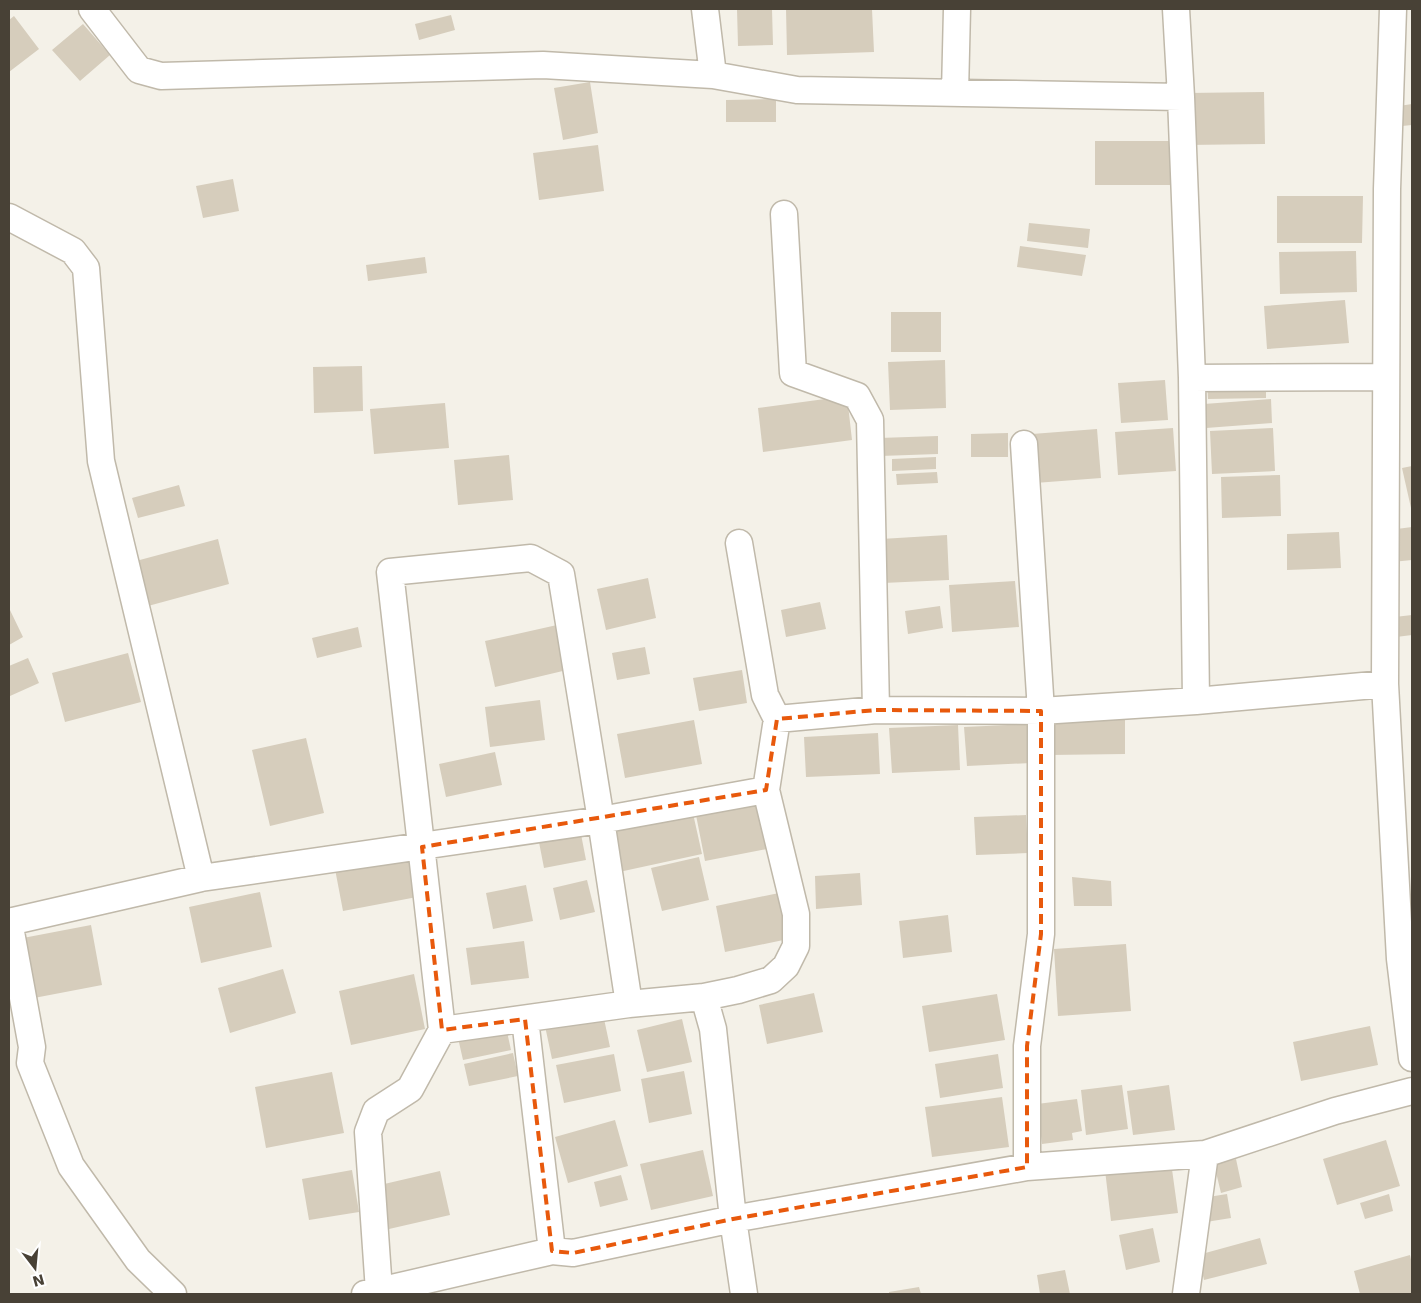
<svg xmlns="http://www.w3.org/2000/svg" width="1421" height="1303" viewBox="0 0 1421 1303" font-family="'DejaVu Sans',sans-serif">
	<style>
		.building { fill: #d6cdbc }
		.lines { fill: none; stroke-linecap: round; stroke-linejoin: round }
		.minor-casing { stroke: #c0b9aa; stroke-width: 29 }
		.minor { stroke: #fff; stroke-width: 26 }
		.marked { fill: none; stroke: #e8590c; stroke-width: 4; stroke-dasharray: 10 6; stroke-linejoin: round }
	</style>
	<rect width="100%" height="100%" fill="#f4f1e8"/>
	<path class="building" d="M737,9H772L773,45L738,46Z
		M786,9H872L874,52L787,55Z
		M451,15L455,30L419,40L415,24Z
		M14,16L39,49L9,72V20Z
		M83,24L110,55L80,81L52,50Z
		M590,82L598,133L563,140L554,88Z
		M1264,92L1265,144L1187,145V93Z
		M776,99V122H726V100Z
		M1412,104V125L1402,126L1399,106Z
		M1095,141H1176V185H1095Z
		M598,145L604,191L539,200L533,153Z
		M233,179L239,211L203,218L196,186Z
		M1277,196H1363L1362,243H1277Z
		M1029,223L1090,229L1088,248L1027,241Z
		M1020,246L1086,255L1082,276L1017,267Z
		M1356,251L1357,292L1280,294L1279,252Z
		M425,257L427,273L368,281L366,265Z
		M1345,300L1349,343L1267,349L1264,306Z
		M891,312H941V352H891Z
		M945,360L946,408L890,410L888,362Z
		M362,366L363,411L314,413L313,367Z
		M1165,380L1168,420L1121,423L1118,383Z
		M1266,380V398L1208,399L1207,381Z
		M847,396L852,440L763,452L758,408Z
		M1271,399L1272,423L1206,428L1204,404Z
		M445,403L449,448L374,454L370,409Z
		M1173,428L1176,471L1118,475L1115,432Z
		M1273,428L1275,471L1212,474L1210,431Z
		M1097,429L1101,478L1035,483L1032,434Z
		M1008,433V457H971V434Z
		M938,436V454L880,456L879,438Z
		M509,455L513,500L458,505L454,460Z
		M936,457V469L892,471V459Z
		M1412,466V508H1411L1402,468Z
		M937,472L938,483L897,485L896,474Z
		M1280,475L1281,516L1222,518L1221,477Z
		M179,485L185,506L138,518L132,498Z
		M1412,527V560L1392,562L1389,530Z
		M1339,532L1341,568L1287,570V534Z
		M947,535L949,580L883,583L881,539Z
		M218,539L229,584L148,606L136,561Z
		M648,578L656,618L606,630L597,589Z
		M1015,581L1019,627L952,632L949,585Z
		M820,602L826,629L786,637L781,610Z
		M940,606L943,628L908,634L905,611Z
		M9,608L23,637L9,645Z
		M1412,615V635L1388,638L1386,618Z
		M557,625L567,670L495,687L485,641Z
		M358,627L362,647L317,658L312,638Z
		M645,647L650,674L617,680L612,653Z
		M128,653L141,702L65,722L52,673Z
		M28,658L39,683L10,696L9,692V666Z
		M742,670L747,703L699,711L693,678Z
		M540,700L545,740L490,747L485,707Z
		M1125,715V754L1050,755V716Z
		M694,720L702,764L625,778L617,734Z
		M1029,724L1031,763L967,766L964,727Z
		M958,725L960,770L892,773L889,728Z
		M878,733L880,774L806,777L804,737Z
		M306,738L324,813L270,826L252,750Z
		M495,752L502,785L446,797L439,764Z
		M757,804L767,849L705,861L696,815Z
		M692,809L702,854L619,872L609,826Z
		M1026,815L1028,853L976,855L974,817Z
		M580,829L586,860L544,868L538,837Z
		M409,855L417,897L343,911L335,869Z
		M699,857L709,900L662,911L651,868Z
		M860,873L862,905L816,909L815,876Z
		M1072,877L1111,881L1112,906H1074Z
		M587,880L595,912L560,920L553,888Z
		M526,885L533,921L493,929L486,893Z
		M260,892L272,947L201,963L189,907Z
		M784,892L793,938L725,952L716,906Z
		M948,915L952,952L903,958L899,921Z
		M91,925L102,985L34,998L23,938Z
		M524,941L529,978L471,985L466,948Z
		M1126,944L1131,1011L1058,1016L1054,949Z
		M283,969L296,1013L230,1033L218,988Z
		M414,974L425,1029L351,1045L339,991Z
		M814,993L823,1032L767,1044L759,1005Z
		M997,994L1005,1040L929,1052L922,1006Z
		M603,1014L610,1047L552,1059L545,1026Z
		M682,1019L692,1062L647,1072L637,1030Z
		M1370,1026L1378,1065L1301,1081L1293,1042Z
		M506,1027L511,1050L463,1060L458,1038Z
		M513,1053L518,1076L469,1086L464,1064Z
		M614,1054L621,1091L564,1103L556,1065Z
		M998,1054L1003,1088L940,1098L935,1064Z
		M684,1071L692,1114L649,1123L641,1079Z
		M332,1072L344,1133L266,1148L255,1087Z
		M1122,1085L1128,1129L1086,1135L1081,1090Z
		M1169,1085L1175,1130L1133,1135L1127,1091Z
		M1002,1097L1009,1147L932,1157L925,1107Z
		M1077,1099L1082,1131L1072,1133L1073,1140L1042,1144L1037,1104Z
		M615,1120L628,1166L568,1183L555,1137Z
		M1386,1140L1400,1186L1337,1205L1323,1159Z
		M703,1150L713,1196L651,1210L640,1164Z
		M1236,1159L1242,1187L1221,1193L1214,1164Z
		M1171,1162L1178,1213L1111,1221L1105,1170Z
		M352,1170L359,1212L309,1220L302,1179Z
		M440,1171L450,1215L389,1229L380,1185Z
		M621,1175L628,1200L600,1207L594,1182Z
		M1227,1194L1231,1218L1206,1222L1202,1198Z
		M1389,1194L1393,1211L1365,1219L1360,1203Z
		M1153,1228L1160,1262L1126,1270L1119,1235Z
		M1260,1238L1267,1264L1204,1280L1198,1255Z
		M1410,1255L1412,1264V1293L1408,1294H1360L1354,1271Z
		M1065,1270L1070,1294H1040L1037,1275Z
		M919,1287L921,1294H889V1292Z"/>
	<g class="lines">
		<g class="minor-casing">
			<path id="minor" d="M92,9L139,70L161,76L543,65L713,75L797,90L1181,97L1176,9
				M705,9L713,75
				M1393,9L1387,189L1385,684L1400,959L1412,1058
				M955,93L957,9
				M1181,97L1192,378L1196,701
				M784,214L793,373L857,396L870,420L876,710
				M9,217L73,251L86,268L101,461L201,878
				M1192,378L1386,377
				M1024,444L1041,711V934L1027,1046V1167
				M777,719L876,710L1041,711L1196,701L1385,684
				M9,921L32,1047L30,1063L71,1166L138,1260L173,1294
				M9,922L201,878L601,820L766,790
				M704,997L713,1029L733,1219L744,1294
				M525,1019L552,1251
				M442,1030L629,1004L704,997L738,990L771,980L786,966L796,946V914L766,790L777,719L765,695L739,543
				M365,1294L379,1291L368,1132L376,1111L410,1089L442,1030L390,572L531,558L561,574L601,820L629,1004
				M379,1294V1291L552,1251L573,1253L733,1219L1027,1167L1205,1154L1335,1111L1412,1091
				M1186,1294L1205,1154"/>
		</g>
		<use href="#minor" class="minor"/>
	</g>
	<path class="marked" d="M876,710L1041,711V934L1027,1046V1167L733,1219L573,1253L552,1251L525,1019L442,1030L422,847L766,790L777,719Z"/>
	<rect width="1421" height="1303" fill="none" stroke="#484136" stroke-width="20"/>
	<g transform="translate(35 1268) rotate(164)" stroke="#ffffff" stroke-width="4" paint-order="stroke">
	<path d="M0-4L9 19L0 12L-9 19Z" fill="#484136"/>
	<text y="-8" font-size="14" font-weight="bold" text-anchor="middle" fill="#484136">N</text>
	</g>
</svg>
